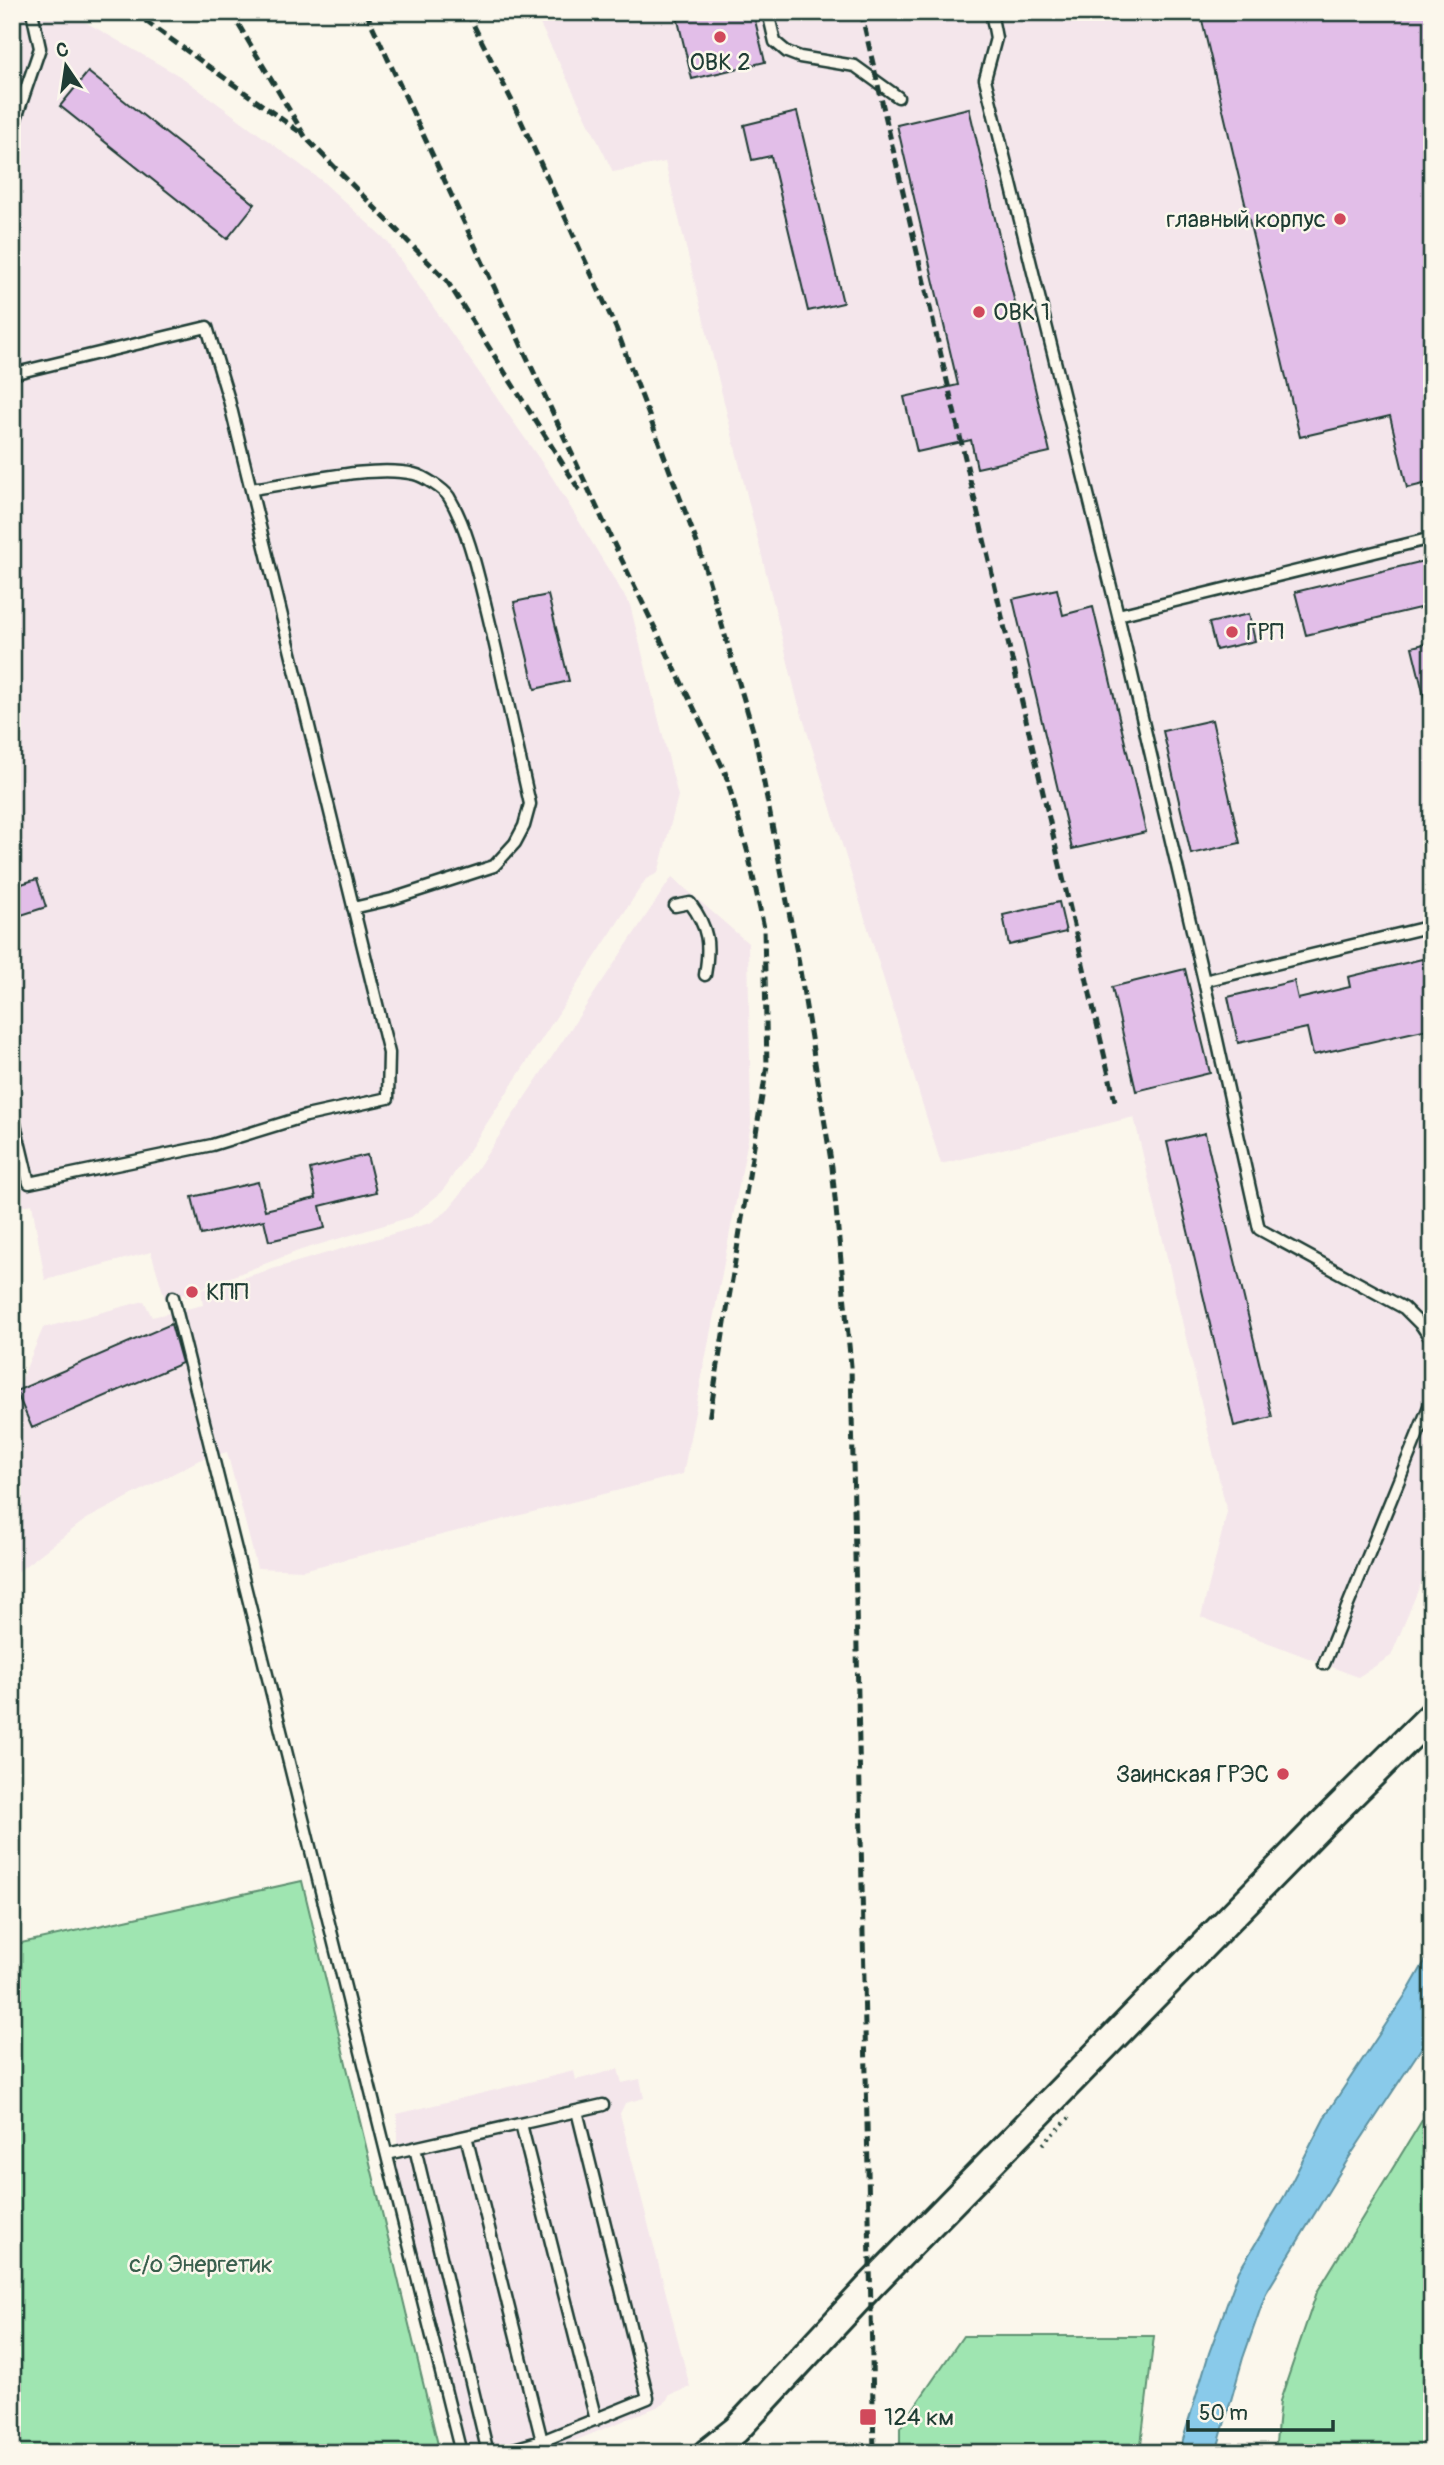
<svg xmlns="http://www.w3.org/2000/svg" width="1444" height="2465" viewBox="0 0 1444 2465" font-family="Pangolin,sans-serif">
	<style>
		.built { fill: #f4e6eb }
		.green { fill: #9fe5b1; stroke: #5f9172; stroke-width: 2 }
		.water { fill: #89caea; stroke: #5f92a1; stroke-width: 2 }
		.building { fill: #e2bee8; stroke: #1f3d34; stroke-width: 2 }
		.lines { fill: none; stroke-linecap: round; stroke-linejoin: round }
		.lane-casing { stroke: #1f3d34; stroke-width: 15 }
		.secondary-casing { stroke: #1f3d34; stroke-width: 32 }
		.path { stroke: #1f3d34; stroke-width: 3.5; stroke-dasharray: 2 5; stroke-linecap: butt }
		.lane { stroke: #fbf7ec; stroke-width: 10 }
		.secondary { stroke: #fbf7ec; stroke-width: 26 }
		.rail { stroke: #1f3d34; stroke-width: 5; stroke-dasharray: 10 5; stroke-linecap: butt }
		.poi-dot { fill: #d1495b; stroke: #fbf7ec; stroke-width: 2.5 }
		.labels { text-anchor: middle; stroke-width: 5; stroke-linejoin: round; paint-order: stroke }
		.poi-label { font-size: 24px; fill: #1f3d34; stroke: #fbf7ec; text-anchor: start }
		.park-label { font-size: 24px; fill: #395f4d; stroke: #fbf7ec }
	</style>
	<rect width="100%" height="100%" fill="#fbf7ec"/>
	<filter id="ink" filterUnits="userSpaceOnUse"><feTurbulence type="fractalNoise" baseFrequency=".0143" numOctaves="2"/><feDisplacementMap in="SourceGraphic" scale="14" xChannelSelector="R" yChannelSelector="G"/><feConvolveMatrix kernelMatrix="1 2 1 2 8 2 1 2 1" color-interpolation-filters="sRGB"/></filter>
	<g filter="url(#ink)">
		<path class="built" d="M12,12H68L183,78L321,180L387,241L552,477L630,605L678,796L658,873L646,879L442,1192L411,1217L301,1250L199,1289V1294L186,1297L184,1294L165,1299L151,1252L45,1280L32,1204L12,1208Z
			M534,12H1432V1556L1391,1656L1358,1677L1201,1617L1227,1512L1134,1117L941,1164L797,699L665,162L613,172Z
			M672,877L748,943L751,1124L683,1474L303,1570L257,1568L227,1452L199,1460L85,1520L12,1576V1402L43,1328L144,1301L152,1317L203,1305L201,1290L430,1223L446,1212L459,1196Z
			M618,2069L622,2083L640,2079L644,2098L625,2103L620,2114L690,2387L670,2395L664,2404L545,2453H467L397,2168V2114L574,2071L576,2080Z"/>
		<path class="green" d="M302,1881L440,2453H12V1945Z
			M1432,2104V2453H1275L1280,2401L1317,2292Z
			M963,2336H1154L1140,2453H900V2428Z"/>
		<path class="water" d="M1432,1949V2032L1350,2156L1266,2293L1243,2358L1216,2453H1179L1209,2353L1239,2271L1285,2195L1327,2113L1408,1991Z"/>
		<path class="building" d="M676,12H753L765,62L692,79Z
			M1200,12H1430L1432,21V482L1407,488L1390,416L1300,437Z
			M88,72L255,204L227,239L60,106Z
			M969,108L1050,452L977,468L971,440L917,452L904,397L958,385L897,125Z
			M797,112L843,303L808,311L771,156L752,160L744,125Z
			M1432,559V605L1306,635L1295,592Z
			M1057,589L1063,615L1093,607L1146,832L1072,849L1013,599Z
			M548,595L569,681L535,689L514,602Z
			M1249,614L1255,641L1216,650L1209,623Z
			M1432,642V704H1426L1412,647Z
			M1212,720L1240,843L1191,854L1163,731Z
			M37,879L46,907L12,918V887Z
			M1059,902L1066,932L1009,945L1003,915Z
			M1422,959L1432,1000V1028L1313,1055L1307,1028L1238,1043L1228,997L1294,981L1298,999L1350,987L1348,977Z
			M1185,969L1210,1073L1136,1091L1112,987Z
			M1205,1133L1272,1417L1234,1426L1167,1142Z
			M367,1155L376,1192L320,1206L325,1228L269,1241L264,1220L201,1235L192,1197L258,1182L265,1210L316,1198L310,1169Z
			M171,1324L182,1363L32,1428L16,1391Z"/>
		<g class="lines">
			<g class="lane-casing">
				<path id="lane" d="M768,12L775,42L787,52L800,57L855,66L898,97
					M991,12L996,38L985,79L1118,615L1432,538
					M12,130L40,48L32,12
					M12,374L207,327L229,400L389,1053L388,1098L306,1116L212,1145L29,1183L12,1112
					M251,489C294,484 373,464 414,474C423,476 444,489 449,497C468,529 477,571 486,607C502,672 515,738 530,804L524,826L515,843L494,866L392,899L353,908
					M1118,615L1204,981L1432,926
					M675,906L690,903C709,928 710,945 705,975
					M1204,981L1259,1229L1404,1308L1422,1326L1432,1341
					M173,1297L461,2453
					M1324,1664L1432,1399
					M521,2124L596,2420
					M466,2136L542,2441
					M415,2148L488,2453
					M387,2154L603,2105
					M499,2453L542,2441L648,2398L577,2111"/>
			</g>
			<g class="secondary-casing">
				<path id="secondary" d="M707,2453L736,2430L871,2285L1320,1826L1432,1715"/>
			</g>
			<path class="path" d="M1043,2144L1070,2117
				M676,2453L687,2444"/>
			<use href="#lane" class="lane"/>
			<use href="#secondary" class="secondary"/>
			<path class="rail" d="M133,12L301,133
				M231,12L306,138L447,281L580,491
				M366,12L614,544L725,772L748,853L764,928L767,1066L709,1420
				M467,12L512,101L616,328L700,551L755,737L798,958L832,1167L851,1366L874,2453
				M861,12L1115,1101"/>
		</g>
	</g>
	<g class="poi-dot">
		<circle cx="720" cy="37" r="7"/>
		<circle cx="1340" cy="219" r="7"/>
		<circle cx="979" cy="312" r="7"/>
		<circle cx="1232" cy="632" r="7"/>
		<circle cx="192" cy="1292" r="7"/>
		<circle cx="1283" cy="1774" r="7"/>
		<rect x="859" y="2408" width="18" height="18" rx="3.5"/>
	</g>
	<g class="labels">
		<g class="poi-label">
			<text x="720" y="70" text-anchor="middle">ОВК 2</text>
			<text x="1326" y="227" text-anchor="end">главный корпус</text>
			<text x="993" y="320">ОВК 1</text>
			<text x="1246" y="640">ГРП</text>
			<text x="206" y="1300">КПП</text>
			<text x="1269" y="1782" text-anchor="end">Заинская ГРЭС</text>
			<text x="884" y="2425">124 км</text>
		</g>
		<g class="park-label">
			<text x="201" y="2272">с/о Энергетик</text>
		</g>
	</g>
	<rect width="1444" height="2465" fill="none" stroke="#fbf7ec" stroke-width="42"/>
	<rect x="21" y="21" width="1402" height="2423" fill="none" stroke="#1f3d34" stroke-width="2.5" filter="url(#ink)"/>
	<g transform="translate(66 66) rotate(347)" stroke="#fbf7ec" stroke-width="5" paint-order="stroke">
	<path d="M0-5L12 26L0 18L-12 26Z" fill="#1f3d34"/>
	<text y="-10" font-size="19" font-weight="bold" text-anchor="middle" fill="#1f3d34">С</text>
	</g>
	<path d="M1188 2420v10h145v-10" fill="none" stroke="#1f3d34" stroke-width="3.5"/>
	<text x="1199" y="2420" font-size="21" fill="#1f3d34" stroke="#fbf7ec" stroke-width="5" paint-order="stroke">50 m</text>
</svg>
